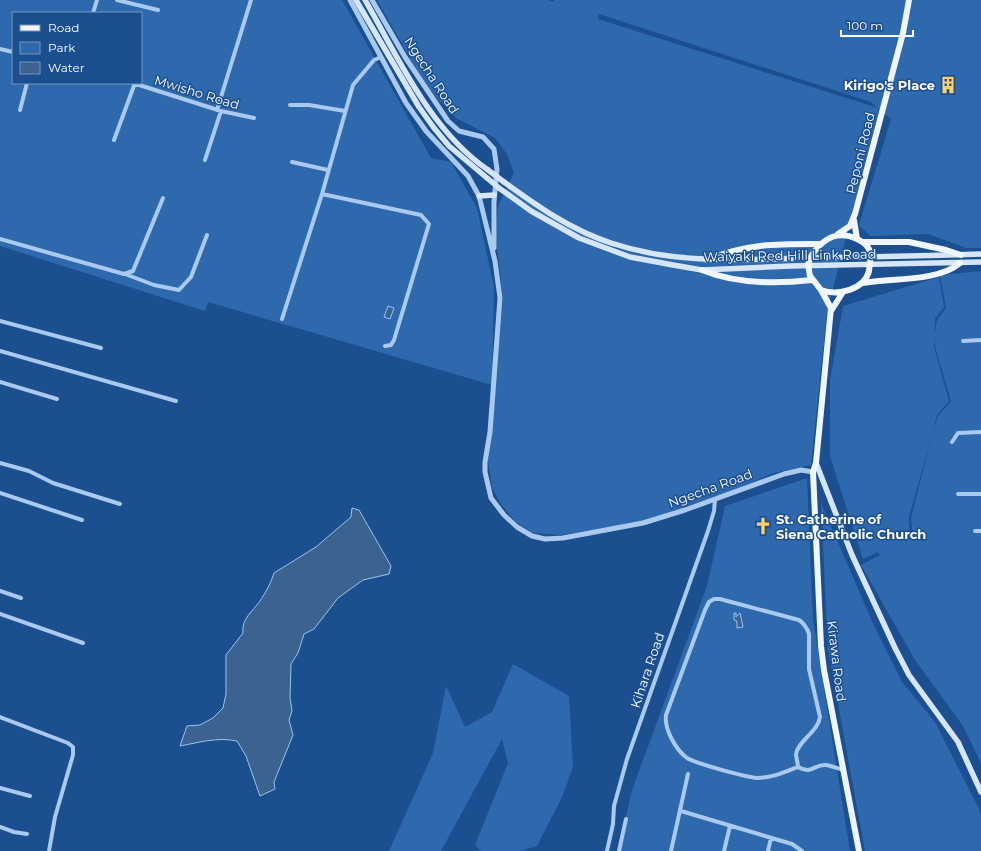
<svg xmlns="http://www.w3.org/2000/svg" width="981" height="851" viewBox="0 0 981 851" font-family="Montserrat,sans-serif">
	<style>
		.green { fill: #2e69ad; fill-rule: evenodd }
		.water { fill: #3c6290; stroke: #9cc4f0 }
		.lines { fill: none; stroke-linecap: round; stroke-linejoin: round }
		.minor { stroke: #a9c9ee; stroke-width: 4 }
		.tertiary { stroke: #a9c9ee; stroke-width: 5 }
		.secondary { stroke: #d6e6fa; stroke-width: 5.5 }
		.primary { stroke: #f0f6ff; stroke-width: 6 }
		.secondary-bridge { stroke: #d6e6fa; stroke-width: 5.5 }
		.primary-bridge { stroke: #f0f6ff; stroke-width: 6 }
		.labels { text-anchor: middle; stroke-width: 3; stroke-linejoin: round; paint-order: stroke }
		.street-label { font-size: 13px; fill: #fff; stroke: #1b4f8f }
		.poi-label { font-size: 13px; font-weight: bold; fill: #fff; stroke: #1b4f8f; text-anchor: end }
	</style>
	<rect width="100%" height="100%" fill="#1b4f8f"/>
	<path class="green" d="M0,0H342L431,158L451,162L477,208L494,287L492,385L208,302L205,311L0,246ZM13,13H141V83H13Z
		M377,0H548L553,2L554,0H981V248H966L928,234L870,236L859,225L891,119L879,109L827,312L811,465L774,473L733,490L643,522L561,535L533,533L516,522L500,503L492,487L488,461L503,299L496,238L498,206L514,173L507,154L495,138L456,118L434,95L416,69ZM599,14L871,102L878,108L598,19Z
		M981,271V763L963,726L915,660L861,565L880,555L878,552L863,559L830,456V381L843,306L939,277L944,307L935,319V333L937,320L946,308L940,276L949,274ZM935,334V347L951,401L938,416L933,433L937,415L949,401L934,347ZM931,439L911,518L913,538L905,541V539L910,537L909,517Z
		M807,478L813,619L850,851H618L632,790L707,586L725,506Z
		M821,503L872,621L902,682L935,722L979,809L981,817V851H865L828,649Z
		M513,664L569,696L573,767L562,797L537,846L520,851H481L475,845L508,763L502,739L441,851H389L433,753L446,686L465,727L492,712Z"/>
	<path class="water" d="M388,306L394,308L390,319L384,317Z
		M352,508L359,510L391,566L389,574L363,580L338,598L314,629L304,634L298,653L291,664L290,698L292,711L289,720L293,735L274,782L275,789L260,796L246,756L237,741C217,737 201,742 180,746L187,726L200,725L213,718L223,708L226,694V655L243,633C241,619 253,611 260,601C266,592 271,583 274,573L316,547L351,517Z
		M736,613V617L740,613L743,627L737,628V621L734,620V613Z"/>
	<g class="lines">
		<path class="minor" d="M117,0L158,10
			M93,13L97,0
			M0,49L13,52
			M133,83L221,111L254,118
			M290,105H309L345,111
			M20,110L27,83
			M217,110L251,0
			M114,140L135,83
			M205,160L221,111
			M292,162L328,170
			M322,194L421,215L429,224L394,340L391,345L385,346
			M0,239L124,274L133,271L163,198
			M125,274L154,285L179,290L191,277L207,235
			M282,319L322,194L353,85L374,60L381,57
			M0,321L101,348
			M963,341L981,340
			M0,351L176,401
			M0,382L57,399
			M952,442L958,433L981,432
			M0,463L29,471L53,483L120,504
			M0,493L82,520
			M958,494H981
			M975,531H981
			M0,591L21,598
			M714,599H720L799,620C805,624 807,628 809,634V669L820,717C818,732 798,741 796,754C796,758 798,763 798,767C785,772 772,778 757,778C746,777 697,764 687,758C676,750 664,729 666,715L705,610L709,602Z
			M0,614L83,643
			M0,717L68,743L73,747V755L55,817L49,851
			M798,767C812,775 814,764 826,765C832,766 839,769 844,770
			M0,788L30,796
			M681,811L792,844L802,851
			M0,827L14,832L27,834
			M607,851L613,824L614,806L627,759L708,531L714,511L715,499
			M619,851L626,819
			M671,851L688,774
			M724,851L730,826
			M768,851L771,838"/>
		<path class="tertiary" d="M350,0L406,103L426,131L468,176L479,196L495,261L500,298L490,432L485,462V472L491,498L504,515L517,527L532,536L545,539L563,538L643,523L685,510L784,474L801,470L813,472
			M372,0L405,57L448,121L459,131L483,137L494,149L497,169L494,202V248"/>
		<path class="secondary" d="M356,0L419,107L434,128L449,146L487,178
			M365,0C399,59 430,130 488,170
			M504,182C537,206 571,230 611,243C674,264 737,260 803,258C862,257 922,256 981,254
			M499,188L531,211L579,238L630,257L673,265L702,270L790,266L981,262
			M479,196L494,195
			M816,463L852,555L895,648L909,675L958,742L981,792"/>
		<path class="primary" d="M854,220L857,239
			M838,234L850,226L855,214L903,33L909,0
			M864,242H909L946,250L961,255
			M812,255C823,238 838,230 857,239C865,243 869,246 871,255
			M707,260C748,243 777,244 821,244
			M702,270C736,284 777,284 812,280
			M811,277L821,290C838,296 864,290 869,271
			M863,283C891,278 938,282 960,263
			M821,290L831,308L816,463L813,472L821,646L824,670L859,851
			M831,311L843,292"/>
		<path class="secondary-bridge" d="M488,170L504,182
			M487,178L499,188"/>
		<path class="primary-bridge" d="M869,271L871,255
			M810,276L808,264L812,255"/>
	</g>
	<defs>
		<g id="building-bare" transform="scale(1.38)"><path d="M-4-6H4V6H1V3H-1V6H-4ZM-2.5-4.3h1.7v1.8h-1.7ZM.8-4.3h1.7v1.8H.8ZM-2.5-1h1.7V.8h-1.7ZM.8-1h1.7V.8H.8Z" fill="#ffd166" stroke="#1b4f8f" stroke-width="2.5" paint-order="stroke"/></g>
		<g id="church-bare" transform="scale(1.38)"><path d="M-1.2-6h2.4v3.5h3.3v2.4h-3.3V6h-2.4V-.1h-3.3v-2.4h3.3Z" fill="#ffd166" stroke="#1b4f8f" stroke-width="2.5" paint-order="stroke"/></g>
	</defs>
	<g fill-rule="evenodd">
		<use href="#building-bare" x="948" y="85"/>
		<use href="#church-bare" x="763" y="526"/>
	</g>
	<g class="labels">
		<g class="street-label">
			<text transform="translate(432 75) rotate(57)" y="5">Ngecha Road</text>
			<text transform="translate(197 92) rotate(17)" y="5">Mwisho Road</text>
			<text transform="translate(860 153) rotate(-76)" y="5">Peponi Road</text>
			<text transform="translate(790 255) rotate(-1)" y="5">Waiyaki Red Hill Link Road</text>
			<text transform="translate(710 488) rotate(-20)" y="5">Ngecha Road</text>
			<text transform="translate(837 661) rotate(83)" y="5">Kirawa Road</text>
			<text transform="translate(647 670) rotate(-71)" y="5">Kihara Road</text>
		</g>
		<g class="poi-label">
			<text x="935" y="90">Kirigo's Place</text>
			<text x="776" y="524" text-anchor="start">St. Catherine of<tspan x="776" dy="15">Siena Catholic Church</tspan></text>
		</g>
	</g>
	<rect x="12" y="12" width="130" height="72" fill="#1b4f8f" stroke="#7695bc"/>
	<rect x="20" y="25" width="20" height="6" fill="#f0f6ff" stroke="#7695bc"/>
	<text x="48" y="32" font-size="12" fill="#ffffff">Road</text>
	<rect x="20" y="42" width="20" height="12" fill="#2e69ad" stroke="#7695bc"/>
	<text x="48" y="52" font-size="12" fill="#ffffff">Park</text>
	<rect x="20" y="62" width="20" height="12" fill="#3c6290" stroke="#7695bc"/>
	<text x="48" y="72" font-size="12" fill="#ffffff">Water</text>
	<path d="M841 30v6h72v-6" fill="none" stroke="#ffffff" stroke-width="2"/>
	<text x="847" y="30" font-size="12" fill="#ffffff" stroke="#1b4f8f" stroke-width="3" paint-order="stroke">100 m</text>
</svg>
